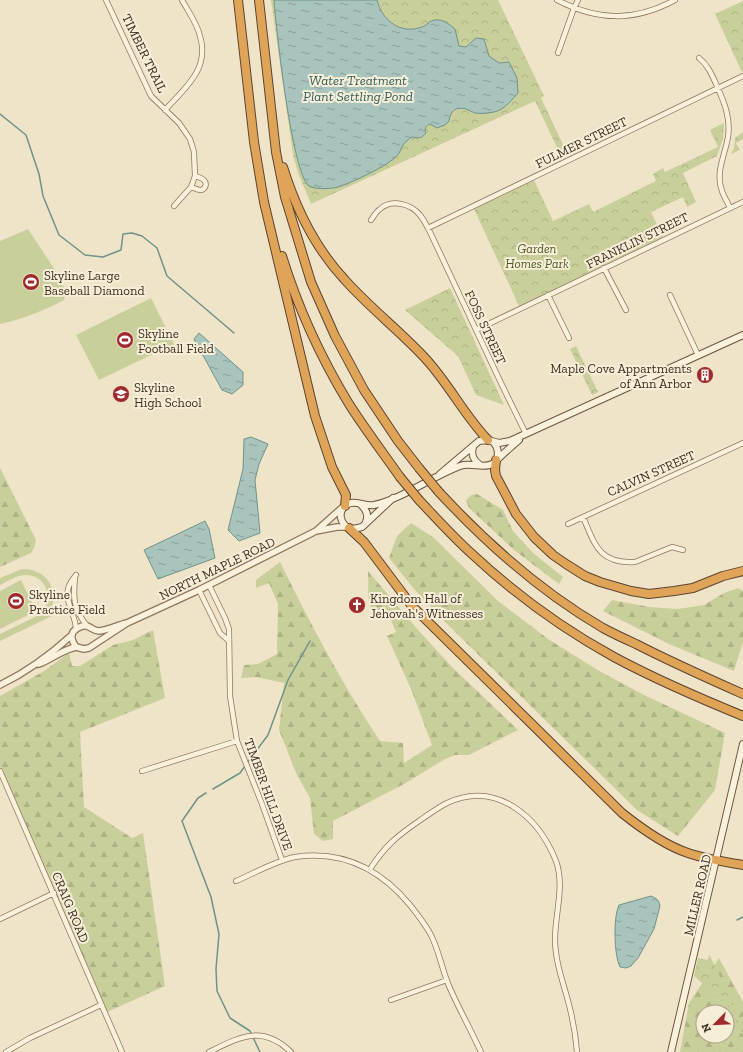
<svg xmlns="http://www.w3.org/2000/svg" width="743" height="1052" viewBox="0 0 743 1052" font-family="'Zilla Slab',serif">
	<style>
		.forest { fill: url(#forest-firs); fill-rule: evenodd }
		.park { fill: url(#park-crowns) }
		.garden { fill: #c9cf9b }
		.water { fill: url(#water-ripples); stroke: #6f938a }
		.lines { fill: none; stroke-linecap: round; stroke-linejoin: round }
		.stream { stroke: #6f938a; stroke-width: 1.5 }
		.minor-casing { stroke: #8d765c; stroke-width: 6 }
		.tertiary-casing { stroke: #8d765c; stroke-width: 8 }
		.secondary-casing { stroke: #6f573f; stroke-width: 8 }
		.motorway-casing { stroke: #5b4430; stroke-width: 10 }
		.minor { stroke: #faf1dc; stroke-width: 4.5 }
		.tertiary { stroke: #faf1dc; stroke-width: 5.5 }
		.secondary { stroke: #faf1dc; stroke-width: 6 }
		.motorway { stroke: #e0a458; stroke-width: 8 }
		.motorway-bridge-casing { stroke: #5b4430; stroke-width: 10; stroke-linecap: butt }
		.motorway-bridge { stroke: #e0a458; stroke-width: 8 }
		.labels { text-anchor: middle; stroke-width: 4; stroke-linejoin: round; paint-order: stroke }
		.street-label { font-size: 13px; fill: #3d2e20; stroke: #f7eed8 }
		.park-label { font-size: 13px; font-style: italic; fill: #4d5a26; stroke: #f7eed8 }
		.poi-label { font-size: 13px; fill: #3d2e20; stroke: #f7eed8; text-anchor: start }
		.water-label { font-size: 14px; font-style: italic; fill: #2f5d5a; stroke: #f7eed8 }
	</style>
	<defs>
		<pattern id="forest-firs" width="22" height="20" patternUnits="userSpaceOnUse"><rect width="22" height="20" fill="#c9cf9b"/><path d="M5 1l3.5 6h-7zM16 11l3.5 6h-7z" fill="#aeb285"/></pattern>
		<pattern id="park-crowns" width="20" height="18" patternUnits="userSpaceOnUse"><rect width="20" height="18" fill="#c9cf9b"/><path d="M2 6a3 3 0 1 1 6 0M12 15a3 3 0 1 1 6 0" fill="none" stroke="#aeb285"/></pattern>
		<pattern id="water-ripples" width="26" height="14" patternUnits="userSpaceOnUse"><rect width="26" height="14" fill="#a9c4bc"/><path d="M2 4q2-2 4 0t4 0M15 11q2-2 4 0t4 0" fill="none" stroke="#8ba098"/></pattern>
	</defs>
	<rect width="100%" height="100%" fill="#f0e4c8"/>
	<path class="forest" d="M0,468L36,540L34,548L31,553L0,567Z
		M477,494L503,510L513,531L533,553L563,577L559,584L514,550L469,508L466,500L471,495Z
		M411,523L433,537L498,601L548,639L601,672L644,695L725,733L715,790L678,836L637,810L449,626L414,589L389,558L397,536Z
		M280,562C310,623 342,684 380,741L403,743L404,763L432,745L411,689L387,636L396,632L391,620L382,615L375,616C366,605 369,585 368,571L419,631L452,667L518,730L469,755H455L445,759L404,784L333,821V839L323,841L314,834L310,798L297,775L279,730L284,683L256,677L241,678L244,665L258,664L277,654L278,604L269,583L256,588V580Z
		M738,588L743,591V642L734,671L669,644L603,611L612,600L649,607L678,609L704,605L724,593Z
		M153,630L165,698L80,732L84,807L132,838L143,833L165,986L105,1013L0,771V696L44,671L69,653L72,666H80L113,645L133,640Z
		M719,958L743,1002V1052H680L689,1003ZM703,1012H727V1036H703Z"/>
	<path class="park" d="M271,0H498L544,96L541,98L568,155L562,158L535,101L311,204L298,173L293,155Z
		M743,1V71L742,72L715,14Z
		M724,123L723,139L717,156L683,173L696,202L687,207L683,197L651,212L663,237L519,306L474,209L534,180L553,221L589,204L593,212L656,181L653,174L663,168L665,172L718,147L710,130Z
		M743,132V139L736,143L740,150L731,154L734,148L735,138Z
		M450,288L504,405L476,395L458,356L405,310Z
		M576,346L598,392L592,395L570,349Z
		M709,954L743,1024V1037L730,1007L694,976L698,958L708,960Z"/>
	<path class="garden" d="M28,229L57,273L66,291L64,300C43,311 23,319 0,324V241Z
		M151,298L174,344L99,380L76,335Z
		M22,569C44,568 60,588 51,609L54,608L56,614L0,641V634L39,615C55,603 48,575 26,575C17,575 8,581 0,585V578Z
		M21,580L36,611L0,629V591Z"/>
	<path class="water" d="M274,0H377C382,20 400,35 422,27C426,26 430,20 435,20C443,19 449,24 455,29L459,46L466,47L476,38L484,39L489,56L499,63L509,62L517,78L518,93C512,100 504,110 494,112C488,113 481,114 475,113C472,112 469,110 466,109C456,106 450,111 449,121L445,125L437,128L430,124C426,126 424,128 426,133C421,139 419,138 412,137C409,139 405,142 403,145C401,148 400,153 397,156C387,166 355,181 341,186C335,189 315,190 309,186C292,174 276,28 274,0Z
		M199,333L243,372V385L232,394L222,390L194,339Z
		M251,437L268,444L259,464L255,480L260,533L239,541L228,530L243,469L244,439Z
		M205,521L209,529L215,558L158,579L144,550Z
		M651,896C656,898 659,900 660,906L654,929L638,958L631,966L626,968L620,967C614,955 613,918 619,905Z"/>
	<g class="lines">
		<path class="stream" d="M0,114L26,135L39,174L43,196L59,235L85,255L103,257L121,250L123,234L132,233L142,236L157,248L167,276L234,333
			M247,763L268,735L288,680L310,641
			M213,789L240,773L245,766
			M206,793L198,798L182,821L211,897L219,934L216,969L217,991L230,1018L250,1031L260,1052
			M737,920L743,917"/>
		<g class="minor-casing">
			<path id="minor" d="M106,0L151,96L179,123L190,139L194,152L195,176L191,187L174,206
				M557,0C598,21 634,22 675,0
				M558,53L574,8L578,0
				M699,58C708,65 712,75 717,86C724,102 731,118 728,137C725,155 715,173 722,191C724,197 728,203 730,208
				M165,110C185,88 210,69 200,36C197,23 188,11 182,0
				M191,187C194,188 198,190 201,190C206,189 207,183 204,180C202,178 198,177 195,176
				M371,220C374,216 376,212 379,210C391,198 411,204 420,215C424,220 427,226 430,232L501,383L526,434
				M428,228L743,76
				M604,268L626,310
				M548,295L569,338
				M670,295L698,355
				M476,330L743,202
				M583,517C595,545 599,564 635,562L672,547L683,550
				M568,524L743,443
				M76,575C73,579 69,584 68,589C65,603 76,616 76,629
				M75,577C73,598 73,608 87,626
				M209,585L225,618L229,629L230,696L237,741L262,804L282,860
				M199,590L220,633L229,641
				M0,771L122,1052
				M142,771L237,741
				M370,869C385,846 397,836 419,821C428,815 437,808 447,803C496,780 538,816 556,861C565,886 555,914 555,939C555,965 566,989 571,1013C574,1026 576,1039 577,1052
				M236,881C255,873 275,861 295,857C343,850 380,869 410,905C418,915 425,924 431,935C439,951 442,969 449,986C459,1009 471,1030 481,1052
				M0,919L54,893
				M391,1000L447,980
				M6,1052L30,1038L101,1005
				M209,1052C240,1037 262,1024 291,1052"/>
		</g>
		<g class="tertiary-casing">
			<path id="tertiary" d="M316,531L343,507
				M127,623C118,625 108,630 99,631C94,631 92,628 87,626C82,625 73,629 72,635C71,639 74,644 76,647L84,649L89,648L127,623L199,590L316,531L337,527H347
				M39,664C52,659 62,650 76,647
				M0,685C27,672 50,655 72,635"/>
		</g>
		<g class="secondary-casing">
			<path id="secondary" d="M493,442C498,447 499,452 497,459
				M473,447C471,455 473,460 480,465
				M440,474L479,441L488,440L499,443L510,441L743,335
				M393,498L362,527L353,529L349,528C341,524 337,513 345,506C353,498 364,507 374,505C404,498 431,477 460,466C470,462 484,469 492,464C495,463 496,460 499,458C505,452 512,446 519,440
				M360,504C366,509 369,515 366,522
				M671,1052L743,744"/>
		</g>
		<g class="motorway-casing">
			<path id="motorway" d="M238,0L254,142L264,202L315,416L332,467L346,495L345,506
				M259,0L276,152L285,197L311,282L335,336L364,390L398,441L419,468
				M283,167C296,209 315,248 345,280C370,308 400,331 425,358C449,384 464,415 488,440
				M282,256C298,308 321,358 349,404C365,429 383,453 400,477
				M496,460L495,470L496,476L516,514L534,537L553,555L566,564L585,576L600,582L631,591L649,594L674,591L693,588L723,576L743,571
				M438,491C486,543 541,592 603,628C614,634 625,639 636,644C671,662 707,678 743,694
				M419,500C436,518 453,537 472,554C514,593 563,629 614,657C655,679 699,698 743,716
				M349,528L364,542L412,606L622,813C642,829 664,845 688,853C706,859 725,862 743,865"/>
		</g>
		<use href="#minor" class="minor"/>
		<use href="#tertiary" class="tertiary"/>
		<use href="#secondary" class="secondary"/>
		<use href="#motorway" class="motorway"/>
		<g class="motorway-bridge-casing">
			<path id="motorway-bridge" d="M419,468L438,491
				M400,477L419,500"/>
		</g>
		<use href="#motorway-bridge" class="motorway-bridge"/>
	</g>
	<defs>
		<g id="stadium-disc" transform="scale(0.9)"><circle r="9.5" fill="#9e2a2b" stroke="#f7eed8"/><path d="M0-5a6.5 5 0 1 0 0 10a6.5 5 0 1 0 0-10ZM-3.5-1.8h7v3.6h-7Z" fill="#fff"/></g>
		<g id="building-disc" transform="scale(0.9)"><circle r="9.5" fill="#9e2a2b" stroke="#f7eed8"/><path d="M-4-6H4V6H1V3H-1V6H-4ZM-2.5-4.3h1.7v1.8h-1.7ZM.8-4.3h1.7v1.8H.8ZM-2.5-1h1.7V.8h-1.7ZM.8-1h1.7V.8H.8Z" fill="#fff"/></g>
		<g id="school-disc" transform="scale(0.9)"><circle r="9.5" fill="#9e2a2b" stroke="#f7eed8"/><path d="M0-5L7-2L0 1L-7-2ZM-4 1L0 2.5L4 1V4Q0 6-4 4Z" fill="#fff"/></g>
		<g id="church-disc" transform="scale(0.9)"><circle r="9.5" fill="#9e2a2b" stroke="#f7eed8"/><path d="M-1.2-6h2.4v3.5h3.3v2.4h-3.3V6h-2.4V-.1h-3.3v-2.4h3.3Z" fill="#fff"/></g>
	</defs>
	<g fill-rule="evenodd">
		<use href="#stadium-disc" x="31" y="282"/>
		<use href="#stadium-disc" x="125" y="340"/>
		<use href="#building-disc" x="705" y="375"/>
		<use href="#school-disc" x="121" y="394"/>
		<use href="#stadium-disc" x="16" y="601"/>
		<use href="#church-disc" x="357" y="605"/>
	</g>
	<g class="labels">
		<g class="street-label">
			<text transform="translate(145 53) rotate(64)" y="5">TIMBER TRAIL</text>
			<text transform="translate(581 142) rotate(-26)" y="5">FULMER STREET</text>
			<text transform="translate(637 240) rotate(-26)" y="5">FRANKLIN STREET</text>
			<text transform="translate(486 327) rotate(65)" y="5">FOSS STREET</text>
			<text transform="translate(651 473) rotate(-24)" y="5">CALVIN STREET</text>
			<text transform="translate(217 568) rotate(-26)" y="5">NORTH MAPLE ROAD</text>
			<text transform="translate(269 794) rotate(70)" y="5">TIMBER HILL DRIVE</text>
			<text transform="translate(697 895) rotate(-77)" y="5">MILLER ROAD</text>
			<text transform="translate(71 907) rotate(67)" y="5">CRAIG ROAD</text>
		</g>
		<g class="park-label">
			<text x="537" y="253">Garden<tspan x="537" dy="15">Homes Park</tspan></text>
		</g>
		<g class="poi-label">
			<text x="44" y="280">Skyline Large<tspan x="44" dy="15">Baseball Diamond</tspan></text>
			<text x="138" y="338">Skyline<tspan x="138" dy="15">Football Field</tspan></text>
			<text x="692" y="373" text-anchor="end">Maple Cove Appartments<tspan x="692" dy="15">of Ann Arbor</tspan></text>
			<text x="134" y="392">Skyline<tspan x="134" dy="15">High School</tspan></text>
			<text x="29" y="599">Skyline<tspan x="29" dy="15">Practice Field</tspan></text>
			<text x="370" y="603">Kingdom Hall of<tspan x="370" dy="15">Jehovah's Witnesses</tspan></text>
		</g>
		<g class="water-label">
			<text x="358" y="85">Water Treatment<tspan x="358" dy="16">Plant Settling Pond</tspan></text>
		</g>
	</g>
	<g transform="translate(715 1024) rotate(246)"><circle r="19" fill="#f7eed8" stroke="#ada18e"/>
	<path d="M0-3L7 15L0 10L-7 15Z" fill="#9e2a2b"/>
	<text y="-6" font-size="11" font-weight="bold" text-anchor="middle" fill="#3d2e20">N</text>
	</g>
</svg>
